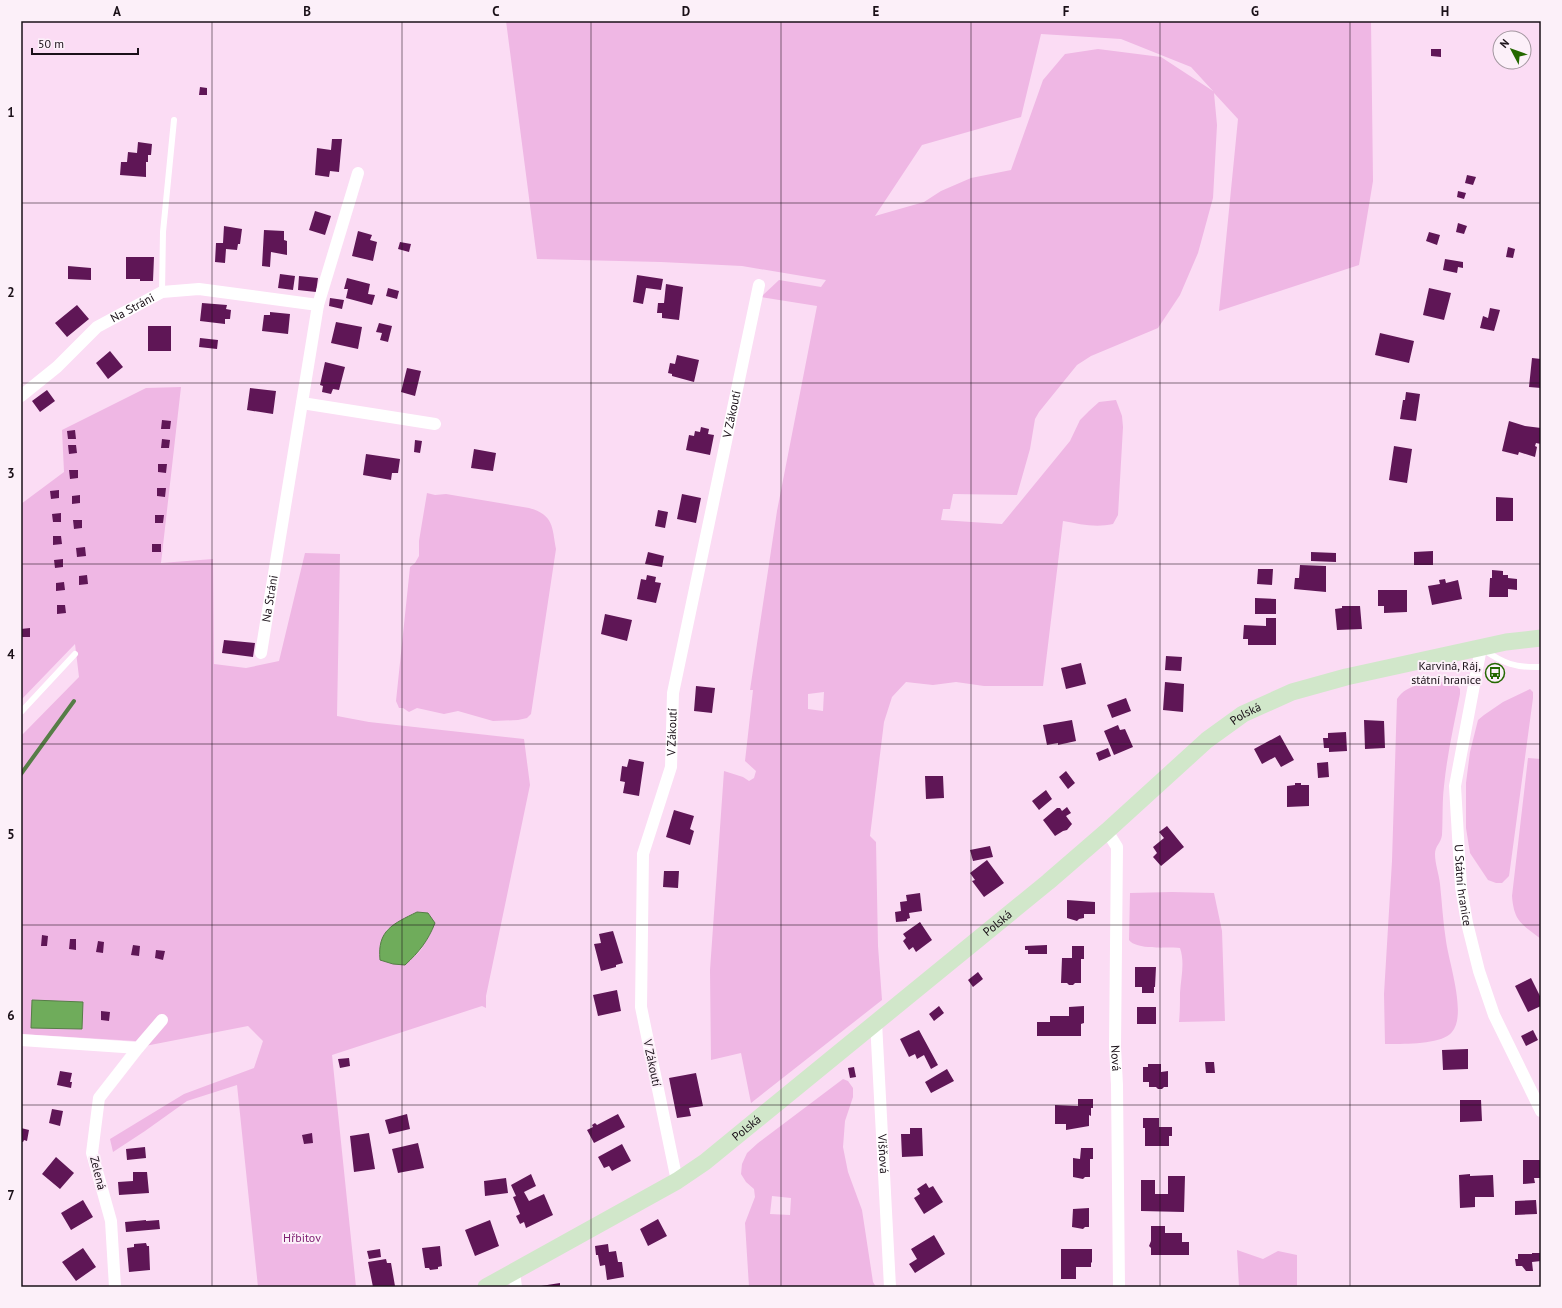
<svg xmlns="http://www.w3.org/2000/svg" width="1562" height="1308" viewBox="0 0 1562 1308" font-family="'PT Sans',sans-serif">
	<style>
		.green { fill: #efb7e4; fill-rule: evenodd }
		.water { fill: #6fac5b; stroke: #567d47 }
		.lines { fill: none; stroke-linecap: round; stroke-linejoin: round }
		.stream { stroke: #567d47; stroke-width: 4 }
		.building { fill: #5f1656 }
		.lane { stroke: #fff; stroke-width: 6 }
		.street { stroke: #fff; stroke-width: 12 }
		.secondary { stroke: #d1e7ca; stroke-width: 17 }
		.grid { fill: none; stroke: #1a1018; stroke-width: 1; stroke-opacity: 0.55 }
		.labels { text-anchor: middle; stroke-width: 4; stroke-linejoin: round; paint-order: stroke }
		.street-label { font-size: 12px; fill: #1a1018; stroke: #fcf0f9 }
		.poi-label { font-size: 12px; fill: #1a1018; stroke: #fcf0f9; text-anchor: end }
		.park-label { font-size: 12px; fill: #7f2073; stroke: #fcf0f9 }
		.neatline { fill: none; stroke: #1a1018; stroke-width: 1.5 }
		.grid-label { font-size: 13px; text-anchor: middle; font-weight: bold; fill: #1a1018 }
	</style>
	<rect width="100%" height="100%" fill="#fbdcf4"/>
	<path class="green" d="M506,21H1371L1373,181L1359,265L1219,311L1238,119L1214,93L1217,125L1213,198L1198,253L1180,295L1158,328L1091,356L1077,365L1039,412L1035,419L1030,449L1017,495L953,494L950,509H943L941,520L1002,524L1070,441L1080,420L1089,411L1099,402L1116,400L1122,416L1123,427L1118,515L1113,524C1095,528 1080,524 1063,521L1043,686H984L956,682L933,685L906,682L892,697L884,722L870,836L876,842L878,946L882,1000L751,1103L741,1053L711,1060L710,970L724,771L743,777L749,781L754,778L756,771L745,761L753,690H750L777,511L817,306L761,297L779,280L821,287L826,280L742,266L661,262L537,259ZM1041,34L1121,39L1191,67L1213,91L1161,57L1098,49L1065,54L1043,80L1011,170L971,178L941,191L924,202L875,216L922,145L1021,117ZM824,692L823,711L808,709V694Z
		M181,387L161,563L213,559L214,664L246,668L279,661L305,553L340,554L337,716L369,722L524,739L530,785L486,996V1008L482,1006L332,1055L356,1287H258L237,1085L187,1101L145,1131L113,1152L110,1139L184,1094L254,1068L263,1041L248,1026L145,1046L135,1041L21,1034V736L79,677L75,644L21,700V504L64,472L62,430L146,388ZM417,912L431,933L420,951L405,965L386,930L400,921Z
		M427,493L435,495L446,494L529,508C554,515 552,527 556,549L531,714L527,718L518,720L493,721L458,711L444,714L417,708L409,712L403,708H399L396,701L410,567L415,563L419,556V541Z
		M1447,682L1455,683L1460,689V694C1454,725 1447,755 1444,786C1442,803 1443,819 1442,835C1441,843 1435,846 1435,854C1435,864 1439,874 1440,884C1442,903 1443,922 1446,941C1449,963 1467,1015 1452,1032C1442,1045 1401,1044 1385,1044L1384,994L1392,861L1397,699C1407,683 1429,683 1447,682Z
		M1530,689L1533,692V698L1510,869L1509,876L1502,883H1496L1488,880L1470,853L1466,828V783L1470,752L1478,720L1484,715L1503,702Z
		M1528,758L1541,759V939C1522,924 1514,922 1512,896Z
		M1172,892L1214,893L1222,931L1225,1021L1179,1022C1180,1012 1180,1003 1180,993C1181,977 1185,963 1180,948C1167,947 1136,950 1129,940L1130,893Z
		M843,1079L848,1081L853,1088V1097L845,1121L843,1147L848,1172L862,1210L873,1282L876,1287H749L745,1223L755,1197L754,1189L746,1182L741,1174L742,1164L747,1153L758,1143ZM772,1196L791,1198L790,1215L770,1214Z
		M1237,1250L1263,1259L1278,1251L1297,1255V1287H1239Z"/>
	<path class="water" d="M417,912L428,913L435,923C428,941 419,952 405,965L393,964L380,960C377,930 393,924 417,912Z
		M32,1000L83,1002L82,1029L31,1028Z"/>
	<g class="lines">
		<path class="stream" d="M21,774L74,701"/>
	</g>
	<path class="building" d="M1431,49H1441V57L1431,56Z
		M200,87L207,88V95H199Z
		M332,139H342L339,172L330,171L329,177L315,175L317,148L331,150Z
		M138,142L152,144L151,155H148V162H146V177L120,175L121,162H127L128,152L137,153Z
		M1467,175L1476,177L1473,185L1465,183Z
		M1458,191L1466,193L1464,199L1457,197Z
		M315,211L331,216L325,235L309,230Z
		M1458,223L1467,226L1464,234L1456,232Z
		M224,226L242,229L240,244H238L237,250L226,249L225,263L215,262L216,243H223Z
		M264,230L284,231V240L287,241V255L271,252L270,267L262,266Z
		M358,231L372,235L370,240L377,242L373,261L352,256Z
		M1429,232L1440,235L1437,245L1426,241Z
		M400,242L411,244L409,252L398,249Z
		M1508,247L1515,249L1513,258L1506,257Z
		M126,257H154L153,281H140V279H126Z
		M1445,259L1463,262V268L1458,267L1457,273L1443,270Z
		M68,266L91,268V280L68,279Z
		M280,274L295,276L293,290L278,288Z
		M637,275L663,279L661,290L646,288L643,304L633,302Z
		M299,276L318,278L316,292L298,290Z
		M347,278L370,284L368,294L375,295L372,305L346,298L348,289H344Z
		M666,284L683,287L679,320L662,318V313H657L658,303H664Z
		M388,288L399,291L397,299L386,296Z
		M1429,288L1451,293L1444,320L1423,315Z
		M330,298L344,300L342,309L329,306Z
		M202,303L227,305L226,309L231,310L230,319H225V324L200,321Z
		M77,305L89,319L67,337L55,323Z
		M1490,308L1500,310L1494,331L1480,328L1483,316L1488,318Z
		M270,312L290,314L288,334L262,331L264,315H270Z
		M336,322L362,327L358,349L331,343Z
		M379,323L392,326L388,342L380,340L382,333L376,332Z
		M148,326H171V351H148Z
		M1380,333L1414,341L1409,363L1375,355Z
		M200,338L218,340L217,349L199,347Z
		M110,351L123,367L108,379L96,363Z
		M677,355L699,360L694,382L672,376V374L668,373L670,363L675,364Z
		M1532,358L1541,359V388L1529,387Z
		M325,362L345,367L339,390L333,389L331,394L322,392L323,386L320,385Z
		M407,368L421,371L415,396L401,392Z
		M250,388L276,391L273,414L247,410Z
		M47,390L55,401L40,412L32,401Z
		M1406,392L1420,394L1416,421L1400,419L1403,400H1405Z
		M162,420L171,421L170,429H161Z
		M1509,421L1525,426L1541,428V444L1536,443L1535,446L1537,447L1535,457L1519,452L1518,455L1502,451Z
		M701,427L709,429L708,434L714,435L710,455L686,450L689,435L694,436L695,431L700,432Z
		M75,430L76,439H68L67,431Z
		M162,439L170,440L169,448H161Z
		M415,440L422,441L420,453L414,452Z
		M68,445H76L77,453L69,454Z
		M1394,446L1412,449L1407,483L1389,480Z
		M474,449L496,453L493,471L471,468Z
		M366,454L400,459L398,473H392L391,480L363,475Z
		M158,464H167L166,473L158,472Z
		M69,470H78V478L70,479Z
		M157,488H166L165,497L157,496Z
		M59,490V498L51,499L50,491Z
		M682,494L701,498L696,523L677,519Z
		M80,495V503L72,504V496Z
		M1496,497L1513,498V521H1496Z
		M658,510L668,512L665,528L655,526Z
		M61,513V522H53L52,514Z
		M155,515H164L163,523H155Z
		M73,520H82V528L74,529Z
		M53,536H61L62,544L53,545Z
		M152,544H161V552H152Z
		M85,547L86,556L77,557L76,548Z
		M1433,551V565H1414V552Z
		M648,552L664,556L662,567L645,564Z
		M1311,552L1336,553V562L1311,561Z
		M63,559V567L55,568L54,560Z
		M1300,565L1326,566V592L1294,589L1295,578H1299Z
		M1258,569H1273L1272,585L1257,584Z
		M1492,570L1503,571V575H1508V578L1517,579V590L1508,589V597H1489L1490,578H1492Z
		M87,575L88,584L79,585V576Z
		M647,575L656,577L655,582L661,583L656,603L637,599L641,579L646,580Z
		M1445,579L1446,583L1458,580L1462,599L1432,605L1428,586L1440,584L1439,580Z
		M64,582L65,590L56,591V583Z
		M1378,590H1407V612L1384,613V606H1378Z
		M1255,598L1276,599V614H1255Z
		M57,605H65L66,613L57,614Z
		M1342,606H1360L1362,629L1337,630L1335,609L1342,608Z
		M605,614L632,620L627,641L601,634Z
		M1266,618H1276V645H1248V639H1243L1244,625L1266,626Z
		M30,628V637H21V629Z
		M224,640L255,643L253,657L222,653Z
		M1166,656L1182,657L1181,671L1165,670Z
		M1081,663L1086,684L1066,689L1061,668Z
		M1165,682L1184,684L1183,712L1163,710Z
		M696,686L715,688L712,713L694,711Z
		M1126,698L1131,711L1112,718L1107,705Z
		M1072,720L1076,741L1058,745V743L1047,745L1043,725Z
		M1364,720L1384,721L1385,748L1365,749Z
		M1118,725L1120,730L1125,729L1133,747L1114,755L1104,731Z
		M1346,732L1347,751L1329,752V748H1324L1323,738H1328V733Z
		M1280,735L1294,760L1281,767L1275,757L1262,764L1254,749Z
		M1108,748L1111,756L1099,761L1096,753Z
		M629,759L644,762L639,796L623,793L625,782L620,781L622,766L627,767Z
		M1328,762L1329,777L1318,778L1317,763Z
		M1066,771L1075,783L1068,789L1059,777Z
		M925,776H943L944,798L926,799Z
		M1295,783H1301V785H1309V806L1287,807V786L1295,785Z
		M1046,790L1052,799L1039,810L1032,801Z
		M1067,807L1071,813L1066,816L1072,824L1067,830L1063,831L1055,836L1043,820L1057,808H1060L1062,811Z
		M674,810L694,816L690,829L694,831L690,845L666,837Z
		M1167,826L1184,847L1161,866L1153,857L1157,853L1153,847L1164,838L1159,832Z
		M990,846L993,857L973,861L970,850Z
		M987,860L1004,883L984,897L972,881L975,880L970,873Z
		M664,871H679L678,888L663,887Z
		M920,893L922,911L909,913L910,918L907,919V921L896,922L895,912L901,911L900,902L907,901L906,895Z
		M1067,900L1095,902V914H1084V918L1079,919L1077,921L1067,918Z
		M920,922L932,940L916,952L913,947L909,950L903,941L906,938L903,934Z
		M613,931L623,963L616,965V967L601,971L594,944L601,943L599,934Z
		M42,935L48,936L47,946H41Z
		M70,939H76V950L69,949Z
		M98,941L104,942L103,953L96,952Z
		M133,945L140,946L139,956L131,955Z
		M1047,945V954H1028V950H1025V946Z
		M1072,946H1084V959H1081V983H1075L1073,985H1069L1067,983H1061L1062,958H1072Z
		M156,950L165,951L163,960L155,958Z
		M1135,967H1156L1155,987H1154V993H1142V987H1135Z
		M978,972L983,979L973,987L968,980Z
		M1531,978L1541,998V1006L1528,1012L1515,986Z
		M617,990L621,1011L598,1016L593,995Z
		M939,1006L944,1013L934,1021L929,1014Z
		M1084,1006V1023L1081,1024V1036H1037V1022H1050V1016H1069V1007Z
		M1137,1007H1156V1024H1137Z
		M101,1011L110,1012L109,1021L101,1020Z
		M919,1030L938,1065L931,1069L924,1055L917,1059L915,1054L909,1057L900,1039Z
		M1533,1030L1538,1040L1526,1046L1521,1036Z
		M1468,1049V1069L1443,1070L1442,1050Z
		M349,1058L350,1066L340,1068L338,1059Z
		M1205,1062H1214L1215,1073H1206Z
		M1148,1064H1161V1072L1168,1071V1087H1164L1162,1089H1158L1156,1087H1149V1082H1143V1067H1148Z
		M854,1067L856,1077L850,1078L848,1068Z
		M947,1069L954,1081L931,1093L925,1082Z
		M60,1071L72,1073L70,1082H72L71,1088L57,1085Z
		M696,1073L703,1106L689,1108L691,1116L677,1118L669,1078Z
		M1078,1099H1093V1108H1091V1116L1089,1115V1126L1066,1130V1124H1055V1105L1078,1106Z
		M1460,1100H1481L1482,1121L1460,1122Z
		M52,1109L63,1111L60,1126L49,1123Z
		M407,1114L410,1129L389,1134L385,1120Z
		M618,1114L625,1127L594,1143L587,1130L593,1127L592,1125L595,1123L597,1125Z
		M1143,1118H1159V1127H1172V1136H1169V1146H1145V1128H1143Z
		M21,1128L29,1130L27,1141L24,1140L23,1142H21Z
		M910,1128H922L923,1156L902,1157L901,1134H910Z
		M312,1133L313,1143L304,1144L302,1135Z
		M369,1133L375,1169L354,1172L350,1136Z
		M418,1143L424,1168L398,1173L392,1149Z
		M622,1144L631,1161L612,1171L609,1166L604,1168L598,1157Z
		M145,1147L146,1158L127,1160L126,1149Z
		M1081,1148H1093V1159H1090V1177H1085L1083,1179L1073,1177V1158L1080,1159Z
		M56,1157L74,1173L60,1189L42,1174Z
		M1523,1160H1541V1178H1534L1535,1183L1523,1184Z
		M133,1172H147L149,1193L119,1195L118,1182L133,1181Z
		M531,1174L536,1186L524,1192L529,1201L544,1194L553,1215L526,1228L524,1222L520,1224L516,1216L520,1214L513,1197L516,1196L511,1185Z
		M1470,1174V1176L1493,1175L1494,1197H1475V1207L1460,1208L1459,1175Z
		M1168,1176H1185L1184,1212L1141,1211V1180H1155V1194H1168Z
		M506,1178L508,1193L485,1196L484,1181Z
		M926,1183L929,1188L933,1186L943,1202L924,1214L914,1198L920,1194L917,1189Z
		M83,1200L93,1217L71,1230L61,1213Z
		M1536,1200L1537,1214L1515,1215V1201Z
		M1089,1208V1227H1085L1083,1229L1072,1227L1073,1209Z
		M658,1219L667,1236L648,1246L640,1229Z
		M146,1220V1221L159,1220L160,1229L126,1232L125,1222Z
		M490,1220L499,1246L475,1256L465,1230Z
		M1151,1226H1165V1233H1182V1242H1189V1255H1151V1248L1149,1246L1151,1241Z
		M934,1235L945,1254L915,1273L909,1264L917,1259L911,1249Z
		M146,1243L147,1246H149L150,1270L129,1272L127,1248L134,1247V1244Z
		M608,1244L609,1252L616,1251L618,1262H622L624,1277L607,1280L605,1265L600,1266L598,1255H596L595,1246Z
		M440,1246L442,1266L438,1267V1269L430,1270L429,1268H425L422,1248Z
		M83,1248L96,1267L76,1281L62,1262Z
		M380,1249L381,1257L369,1259L367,1251Z
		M1061,1249H1092V1262L1091,1263V1267H1076V1279H1061Z
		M1532,1253H1541V1261L1532,1262L1533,1271H1526L1522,1266H1516L1515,1259H1518V1254H1532Z
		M386,1259L387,1263H391L395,1286L373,1287L368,1262Z
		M560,1283V1287H541V1286Z"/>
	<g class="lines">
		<path class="lane" d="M162,292L163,232L174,120
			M1484,650C1503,663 1515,668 1540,667L1541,666
			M21,712L75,654"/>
		<g class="street">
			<path id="s1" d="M21,396L57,367L97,327L162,292L199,289L318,305"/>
			<path d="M302,403L435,424"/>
			<path id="s2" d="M1481,648L1455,786L1461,887L1467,923L1479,971L1494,1015L1541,1111"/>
			<path id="s3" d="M261,653L318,305L358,173"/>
			<path id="s4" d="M1107,831L1117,847L1115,1047L1117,1085L1119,1287"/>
			<path id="s5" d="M876,1022L890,1287"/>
			<path d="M21,1040L138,1048"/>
			<path id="s6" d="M677,1181L641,1007L643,854L671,767L673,693L759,285"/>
			<path d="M514,1272L516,1287"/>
			<path d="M115,1287L111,1221L92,1153L99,1098L138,1048L162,1020"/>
		</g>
		<path class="secondary" id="s7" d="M486,1287L677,1181L705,1162L1048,882L1107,831L1207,740L1243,714L1292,692L1346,677L1506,642L1541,638"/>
	</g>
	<path class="grid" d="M212,21V1287M402,21V1287M591,21V1287M781,21V1287M971,21V1287M1160,21V1287M1350,21V1287M21,203H1541M21,383H1541M21,564H1541M21,744H1541M21,925H1541M21,1105H1541"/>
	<defs>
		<g id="bus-ring" transform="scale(1)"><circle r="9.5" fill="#fcf0f9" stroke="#246800" stroke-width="1.5"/><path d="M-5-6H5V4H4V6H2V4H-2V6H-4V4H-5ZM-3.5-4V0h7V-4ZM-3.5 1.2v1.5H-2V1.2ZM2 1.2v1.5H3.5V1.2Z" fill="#246800"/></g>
	</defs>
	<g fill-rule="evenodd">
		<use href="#bus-ring" x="1495" y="673"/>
	</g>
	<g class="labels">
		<g class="street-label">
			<text dy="4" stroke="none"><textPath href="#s1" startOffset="143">Na Stráni</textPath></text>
			<text dy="4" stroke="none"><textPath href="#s6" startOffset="781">V Zákoutí</textPath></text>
			<text dy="4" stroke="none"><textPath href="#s3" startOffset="55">Na Stráni</textPath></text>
			<text dy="4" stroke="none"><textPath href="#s7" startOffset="955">Polská</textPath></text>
			<text dy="4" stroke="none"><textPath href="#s6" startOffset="457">V Zákoutí</textPath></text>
			<text dy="4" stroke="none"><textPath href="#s2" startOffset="240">U Státní hranice</textPath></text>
			<text dy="4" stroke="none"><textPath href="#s7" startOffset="630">Polská</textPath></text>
			<text dy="4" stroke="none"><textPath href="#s4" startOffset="230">Nová</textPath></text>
			<text transform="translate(652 1063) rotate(78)" y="4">V Zákoutí</text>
			<text dy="4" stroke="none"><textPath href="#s7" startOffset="306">Polská</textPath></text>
			<text dy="4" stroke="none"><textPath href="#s5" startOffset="132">Višňová</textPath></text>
			<text transform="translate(98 1173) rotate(76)" y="4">Zelená</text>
		</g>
		<g class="poi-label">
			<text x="1481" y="670">Karviná, Ráj,<tspan x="1481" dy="14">státní hranice</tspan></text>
		</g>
		<g class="park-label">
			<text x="302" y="1242">Hřbitov</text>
		</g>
	</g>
	<rect width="1562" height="1308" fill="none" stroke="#fcf0f9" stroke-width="44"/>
	<g transform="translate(1512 50) rotate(311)"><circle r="19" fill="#fcf0f9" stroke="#a2969f"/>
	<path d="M0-3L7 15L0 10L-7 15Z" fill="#246800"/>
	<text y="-6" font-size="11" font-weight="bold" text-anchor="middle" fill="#1a1018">N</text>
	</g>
	<path d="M32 48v6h106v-6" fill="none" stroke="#1a1018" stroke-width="2"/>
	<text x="38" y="48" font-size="12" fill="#1a1018" stroke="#fcf0f9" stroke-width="3" paint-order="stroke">50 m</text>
	<rect x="22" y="22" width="1518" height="1264" class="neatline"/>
	<g class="grid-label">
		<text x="117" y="16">A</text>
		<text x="307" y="16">B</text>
		<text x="496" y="16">C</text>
		<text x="686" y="16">D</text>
		<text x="876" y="16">E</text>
		<text x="1066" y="16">F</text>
		<text x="1255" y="16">G</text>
		<text x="1445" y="16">H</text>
		<text x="11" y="117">1</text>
		<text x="11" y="297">2</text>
		<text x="11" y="478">3</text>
		<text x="11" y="659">4</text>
		<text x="11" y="839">5</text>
		<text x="11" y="1020">6</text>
		<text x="11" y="1200">7</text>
	</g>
</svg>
